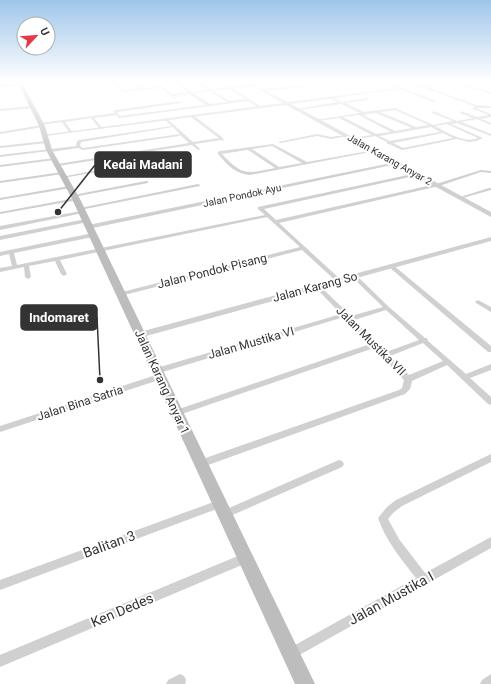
<svg xmlns="http://www.w3.org/2000/svg" width="491" height="684" viewBox="0 0 491 684" font-family="Roboto,sans-serif">
	<style>
		.lines { fill: none; stroke-linecap: round; stroke-linejoin: round }
		.minor { fill: #d0d0d0; fill-rule: evenodd }
		.tertiary { fill: #d0d0d0; fill-rule: evenodd }
		.secondary { fill: #bdbdbd; fill-rule: evenodd }
		.labels { text-anchor: middle; stroke-width: 4; stroke-linejoin: round; paint-order: stroke }
		.far-street-label { font-size: 10px; fill: #333; stroke: #fff }
		.street-label { font-size: 12px; fill: #333; stroke: #fff }
		.near-street-label { font-size: 14px; fill: #333; stroke: #fff }
		.leader { fill: none; stroke: #333; stroke-width: 1.5 }
		.callout-dot { fill: #333; stroke: #fff; stroke-width: 1.5 }
		.callout { fill: #333; stroke: #333; stroke-width: 1.5 }
		.callout-label { font-size: 13px; text-anchor: middle; font-weight: bold; fill: #fff }
	</style>
	<rect width="100%" height="100%" fill="#fff"/>
	<g class="lines">
		<path class="minor" d="M81,81H83L87,83L115,81L114,82L124,90L139,89L129,81H131L142,88L159,86L153,81H155L172,94L188,92L174,81H176L192,92L208,90L195,81H197L211,89L226,87L217,81H219L230,87L254,84L255,86L232,88L262,107L259,108L248,101L119,118L116,115L94,118L102,128L100,129L91,118L65,122L72,132L70,133L62,122L40,125L41,123L115,113L113,111L115,110L180,101L181,103L117,112L120,116L206,105L190,94L174,96L176,98L175,99L161,88L123,92L111,82L86,85ZM229,89L246,99L230,101L213,91ZM210,91L227,102L209,104L194,93Z
			M381,81H388L387,82L436,101L433,102L383,82L356,86L355,85Z
			M453,81L491,92V94L453,82Z
			M20,83L21,85L0,87V85Z
			M419,84L476,105L491,106V108H476L491,114V117L481,119L491,123V125L477,119L461,122L491,134V136L457,123L451,124L483,138L476,141L469,142L457,139L402,150L389,144H387V142L375,136L352,140V138L372,135L339,118L318,121L316,120L360,113L341,104L299,110L297,109L338,102L329,98L330,96L342,102L368,98L367,100L345,103L364,112L395,108L433,125L453,121L432,113L433,111L457,121L473,118L460,113L461,111L477,117L489,115L473,109L474,106L419,86ZM395,110L429,125L416,127L380,112ZM376,113L412,128L395,131L363,115ZM359,115L391,132L376,134L343,117ZM447,124L478,138C463,144 447,132 435,126ZM431,127L440,132L390,141L379,136ZM443,133L453,138L403,148L393,143Z
			M304,85L305,87L264,91L261,89Z
			M33,106L34,108L0,111V109Z
			M191,115H193L223,138L224,141L221,140L195,144L200,149L198,150L192,145L58,166H57V164L189,143L180,135L179,136L83,150L78,148L51,152L49,151L0,157V155L76,146L77,141L79,140L172,126L164,119L166,118L193,142L219,138L191,117ZM173,127L180,134L83,148L80,146L81,142Z
			M42,125L43,127L0,134V132Z
			M317,134L331,137L346,135L348,136L331,139L317,136L280,143L278,142Z
			M46,141H47V143L0,148V146Z
			M273,144L307,162L374,150L376,151L250,175C236,174 227,165 218,154V152L220,151ZM272,146L302,163L279,167L252,149ZM247,150H248L275,168C245,174 243,176 222,154Z
			M167,157L169,158L168,159L63,178L61,177Z
			M54,158H55V160L0,167V165Z
			M396,162L398,163L397,164L88,229L85,227L88,225Z
			M481,170L491,171V173L481,172L439,186L279,223L340,279L341,280L338,282L336,281L302,250L120,296L117,294L118,293L300,247L267,217L60,260L67,274L64,276L61,274L55,261L29,266L31,277L28,279L25,277L24,267L0,272V268L12,266L9,254L0,256V252L93,233L96,235L93,237L14,253L17,265L265,215L258,209V207L417,173H419V175L264,209L276,220L436,184Z
			M62,172H63V174L0,183V181Z
			M146,181H148V183L73,197L71,196L73,195Z
			M198,184L200,185V186L80,210L78,209L80,208Z
			M69,186L71,187V188L0,200V198Z
			M489,188H491V190L459,199L457,198Z
			M76,198H78V200L0,214V212Z
			M81,211H83V213L0,230V226Z
			M86,219L89,221L88,222L0,240V236Z
			M391,264L393,265L491,346V352H488L389,267V265Z
			M354,274L356,275L389,307L425,338H427L428,341L466,374L491,364V370L470,378L491,397V405L488,404L447,365L412,381L410,389L405,394L200,468L197,467L195,464L197,461L399,390L402,388L404,380L374,348L179,415L176,416L173,415L172,413L173,411L370,344L344,317L156,374L153,373L152,371L153,369L341,314L315,287L314,286L315,285H319L351,316L383,307L352,277V275ZM386,310L419,340L386,352L354,320ZM423,343L443,361L409,375L390,356Z
			M478,300L491,307V312L476,303L475,302Z
			M159,374L162,375L163,377L162,379L0,432V426Z
			M491,454V462L402,506L393,513L388,519L399,539L425,573L491,537V548L294,658L290,660L286,658L284,654L286,650L416,578C401,559 386,541 378,518L387,507L396,500Z
			M339,460L342,461L344,464L342,467L228,517L225,519L222,517L220,514L222,511Z
			M219,500L222,501L224,504L222,507L0,590V580Z
			M245,553L249,554L250,558L249,562L0,667V655Z
			M180,674L184,676L186,680L185,684H166L168,680Z
			M491,674V684H480L482,680Z"/>
		<path class="tertiary" d="M244,81H248L287,102L459,81L291,104L491,212V217L286,105L45,136L43,135L283,103Z
			M467,81H491V83L469,82Z
			M491,237V241L139,338L135,335L136,333Z"/>
		<path class="secondary" d="M17,81H21L45,126L52,150L80,199L315,684H295L72,199L46,150L39,126Z"/>
	</g>
	<linearGradient id="sky" x2="0" y2="1"><stop stop-color="#9ec6ea"/><stop offset="0.46" stop-color="#fff"/><stop offset="1" stop-color="#fff" stop-opacity="0"/></linearGradient>
	<rect width="491" height="176" fill="url(#sky)"/>
	<g class="labels">
		<g class="far-street-label">
			<text transform="translate(390 159) rotate(29)" y="4">Jalan Karang Anyar 2</text>
			<text transform="translate(242 195) rotate(-12)" y="4">Jalan Pondok Ayu</text>
		</g>
		<g class="street-label">
			<text transform="translate(212 271) rotate(-14)" y="4">Jalan Pondok Pisang</text>
			<text transform="translate(315 287) rotate(-15)" y="4">Jalan Karang So</text>
			<text transform="translate(371 341) rotate(45)" y="4">Jalan Mustika VII</text>
			<text transform="translate(251 343) rotate(-16)" y="4">Jalan Mustika VI</text>
			<text transform="translate(162 382) rotate(65)" y="4">Jalan Karang Anyar 1</text>
			<text transform="translate(80 403) rotate(-18)" y="4">Jalan Bina Satria</text>
		</g>
		<g class="near-street-label">
			<text transform="translate(109 544) rotate(-20)" y="5">Balitan 3</text>
			<text transform="translate(391 598) rotate(-29)" y="5">Jalan Mustika I</text>
			<text transform="translate(122 610) rotate(-23)" y="5">Ken Dedes</text>
		</g>
	</g>
	<path class="leader" d="M58 212L95 165M100 380L97 317"/>
	<g class="callout-dot">
		<circle cx="58" cy="212" r="4"/>
		<circle cx="100" cy="380" r="4"/>
	</g>
	<g class="callout">
		<rect x="95" y="152" width="96" height="25" rx="4"/>
		<rect x="21" y="305" width="76" height="25" rx="4"/>
	</g>
	<g class="callout-label">
		<text x="143" y="169">Kedai Madani</text>
		<text x="59" y="322">Indomaret</text>
	</g>
	<g transform="translate(36 36) rotate(64)"><circle r="19" fill="#ffffff" stroke="#adadad"/>
	<path d="M0-3L7 15L0 10L-7 15Z" fill="#e63946"/>
	<text y="-6" font-size="11" font-weight="bold" text-anchor="middle" fill="#333333">U</text>
	</g>
</svg>
